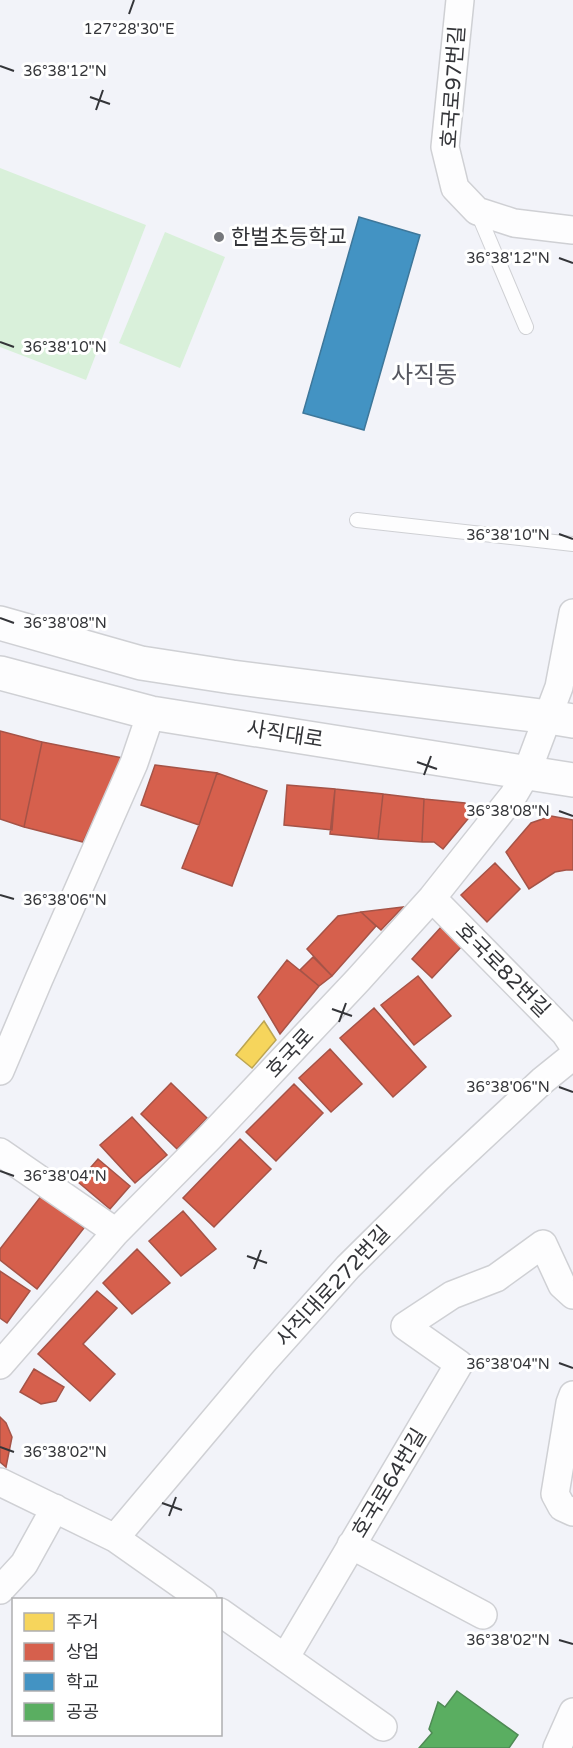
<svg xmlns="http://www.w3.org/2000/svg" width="573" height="1748" viewBox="0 0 573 1748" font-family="'Varela Round','Noto Sans KR',sans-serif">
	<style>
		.green { fill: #d9f0da }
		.homes { fill: #f6d55c; stroke: #bca552; stroke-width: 1.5 }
		.shops { fill: #d6604d; stroke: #a55347; stroke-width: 1.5 }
		.schools { fill: #4393c3; stroke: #3e779a; stroke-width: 1.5 }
		.public { fill: #5aae61; stroke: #4f8a55; stroke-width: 1.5 }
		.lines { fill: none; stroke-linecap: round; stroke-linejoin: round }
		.lane-casing { stroke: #cfd0d4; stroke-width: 16 }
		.street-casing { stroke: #cfd0d4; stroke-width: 30 }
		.secondary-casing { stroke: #cfd0d4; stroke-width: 36 }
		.lane { stroke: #fdfdfe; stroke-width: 14 }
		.street { stroke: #fdfdfe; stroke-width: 27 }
		.secondary { stroke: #fdfdfe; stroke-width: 33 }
		.ticks { fill: none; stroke: #343539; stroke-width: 2 }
		.poi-dot { fill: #76787c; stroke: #fff; stroke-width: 2 }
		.labels { text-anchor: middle; stroke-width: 6; stroke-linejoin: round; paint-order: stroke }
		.street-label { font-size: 21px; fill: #343539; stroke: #fff }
		.poi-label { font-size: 21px; fill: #343539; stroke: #fff; text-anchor: start }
		.quarter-label { font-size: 24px; fill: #565760; stroke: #fff }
		.ticks-label { font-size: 15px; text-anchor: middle; fill: #343539; stroke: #fff; stroke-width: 6; stroke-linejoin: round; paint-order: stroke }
	</style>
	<rect width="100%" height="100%" fill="#f2f3f9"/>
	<path class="green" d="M0,168L146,225L86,380L0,347Z
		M165,232L225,257L180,368L119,343Z"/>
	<path class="homes" d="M264,1021L276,1040L252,1068L236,1055Z"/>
	<path class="shops" d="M0,731L42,742L24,827L0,819Z
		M42,742L123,758L83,842L24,827Z
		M155,765L217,773L199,825L141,805Z
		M217,773L267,791L232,886L182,868L199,825Z
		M287,785L335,789L332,830L284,825Z
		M335,789L383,794L378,839L330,834Z
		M383,794L424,799L422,842L378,839Z
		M424,799L465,803L472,814L443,849L434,842H422Z
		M551,816L573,820V870H566L555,872L529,889L506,852L531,823Z
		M495,863L520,889L487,922L461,895Z
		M403,907L381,930L361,912Z
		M361,912L376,926L332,976L307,949L338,916Z
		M442,926L463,945L432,978L412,959Z
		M313,957L332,976L319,986L300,970Z
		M287,960L319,986L280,1034L258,997Z
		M418,976L451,1016L414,1045L381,1005Z
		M374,1008L426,1067L393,1097L340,1038Z
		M330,1049L362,1084L331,1112L299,1078Z
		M171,1083L207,1118L177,1149L141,1114Z
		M294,1084L323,1113L276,1161L246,1132Z
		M132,1117L167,1155L135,1183L100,1145Z
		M240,1139L271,1169L214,1227L183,1198Z
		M98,1159L130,1186L110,1209L78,1182Z
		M42,1195L84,1228L37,1289L0,1260V1249Z
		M183,1211L216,1249L181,1276L149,1241Z
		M137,1249L170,1283L132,1314L103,1283Z
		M0,1271L30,1291L7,1323L0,1318Z
		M97,1291L117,1308L83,1344L115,1374L90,1401L38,1354Z
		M34,1369L64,1387L56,1401L41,1404L20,1392Z
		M0,1417L6,1423L12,1437L6,1467L0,1462Z"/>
	<path class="schools" d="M359,217L420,235L364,430L303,413Z"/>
	<path class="public" d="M457,1691L518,1735L509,1748H419L432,1733L429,1729L438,1702L445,1707Z"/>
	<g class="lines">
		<g class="lane-casing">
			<path id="lane" d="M477,211L526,327
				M357,520L573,544"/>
		</g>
		<g class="street-casing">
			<path id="street" d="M460,0L445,147L455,188L477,211L514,223L573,230
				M432,898L565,1033L573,1045
				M0,1071L39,979L134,763L151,713
				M0,1152L116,1232
				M0,1365L116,1232L210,1137L358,980L432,898L513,796L527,772L559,687L573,613
				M573,1395L570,1403L555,1494L562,1507L573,1512
				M0,1482L115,1538L203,1600
				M115,1538L263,1362L348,1267L438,1178L542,1081L573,1056
				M351,1545L483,1615
				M0,1590L24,1564L55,1508
				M220,1612L383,1727
				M285,1658L459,1364L405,1326L452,1295L496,1278L543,1244L562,1285L573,1295
				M557,1748L573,1712"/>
		</g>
		<g class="secondary-casing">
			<path id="secondary" d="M0,623L141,663L232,677L549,717L573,721
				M0,673L151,713L573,780"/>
		</g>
		<use href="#lane" class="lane"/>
		<use href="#street" class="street"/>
		<use href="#secondary" class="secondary"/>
	</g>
	<path class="ticks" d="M129,14L134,0M0,66L14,71M90,97L110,104M96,110L103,90M559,258L573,263M0,342L14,347M559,534L573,539M0,618L14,623M417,762L437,769M424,775L431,756M559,811L573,816M0,895L14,899M332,1009L352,1016M339,1022L346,1003M559,1087L573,1092M0,1171L14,1176M247,1256L267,1263M254,1269L261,1250M559,1363L573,1368M0,1447L14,1452M162,1503L182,1510M169,1516L176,1497M559,1640L573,1644"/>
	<circle class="poi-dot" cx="219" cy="237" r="6"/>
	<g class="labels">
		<g class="street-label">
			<text transform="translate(453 87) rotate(-86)" y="7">호국로97번길</text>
			<text transform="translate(285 734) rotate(9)" y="7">사직대로</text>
			<text transform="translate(503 970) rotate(45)" y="7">호국로82번길</text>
			<text transform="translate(290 1053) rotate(-47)" y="7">호국로</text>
			<text transform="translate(333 1286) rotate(-47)" y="7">사직대로272번길</text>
			<text transform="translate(389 1483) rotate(-59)" y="7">호국로64번길</text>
		</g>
		<g class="poi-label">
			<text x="231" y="244">한벌초등학교</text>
		</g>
		<g class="quarter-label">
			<text x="424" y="383">사직동</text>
		</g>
	</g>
	<g class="ticks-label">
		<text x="129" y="34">127°28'30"E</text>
		<text x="65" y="76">36°38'12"N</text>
		<text x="508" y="263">36°38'12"N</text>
		<text x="65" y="352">36°38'10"N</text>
		<text x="508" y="540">36°38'10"N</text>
		<text x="65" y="628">36°38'08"N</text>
		<text x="508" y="816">36°38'08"N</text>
		<text x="65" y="905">36°38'06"N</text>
		<text x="508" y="1092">36°38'06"N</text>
		<text x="65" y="1181">36°38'04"N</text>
		<text x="508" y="1369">36°38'04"N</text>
		<text x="65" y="1457">36°38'02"N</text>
		<text x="508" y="1645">36°38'02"N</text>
	</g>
	<rect x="12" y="1598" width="210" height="138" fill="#ffffff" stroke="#aeaeb0" stroke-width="1.5"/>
	<rect x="24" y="1613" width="30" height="18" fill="#f6d55c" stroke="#aeaeb0" stroke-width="1.5"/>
	<text x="66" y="1628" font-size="18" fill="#343539">주거</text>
	<rect x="24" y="1643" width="30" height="18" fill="#d6604d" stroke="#aeaeb0" stroke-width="1.5"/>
	<text x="66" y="1658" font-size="18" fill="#343539">상업</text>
	<rect x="24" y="1673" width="30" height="18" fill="#4393c3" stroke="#aeaeb0" stroke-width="1.5"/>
	<text x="66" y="1688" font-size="18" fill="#343539">학교</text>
	<rect x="24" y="1703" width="30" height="18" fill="#5aae61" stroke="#aeaeb0" stroke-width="1.5"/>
	<text x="66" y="1718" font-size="18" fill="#343539">공공</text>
</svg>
